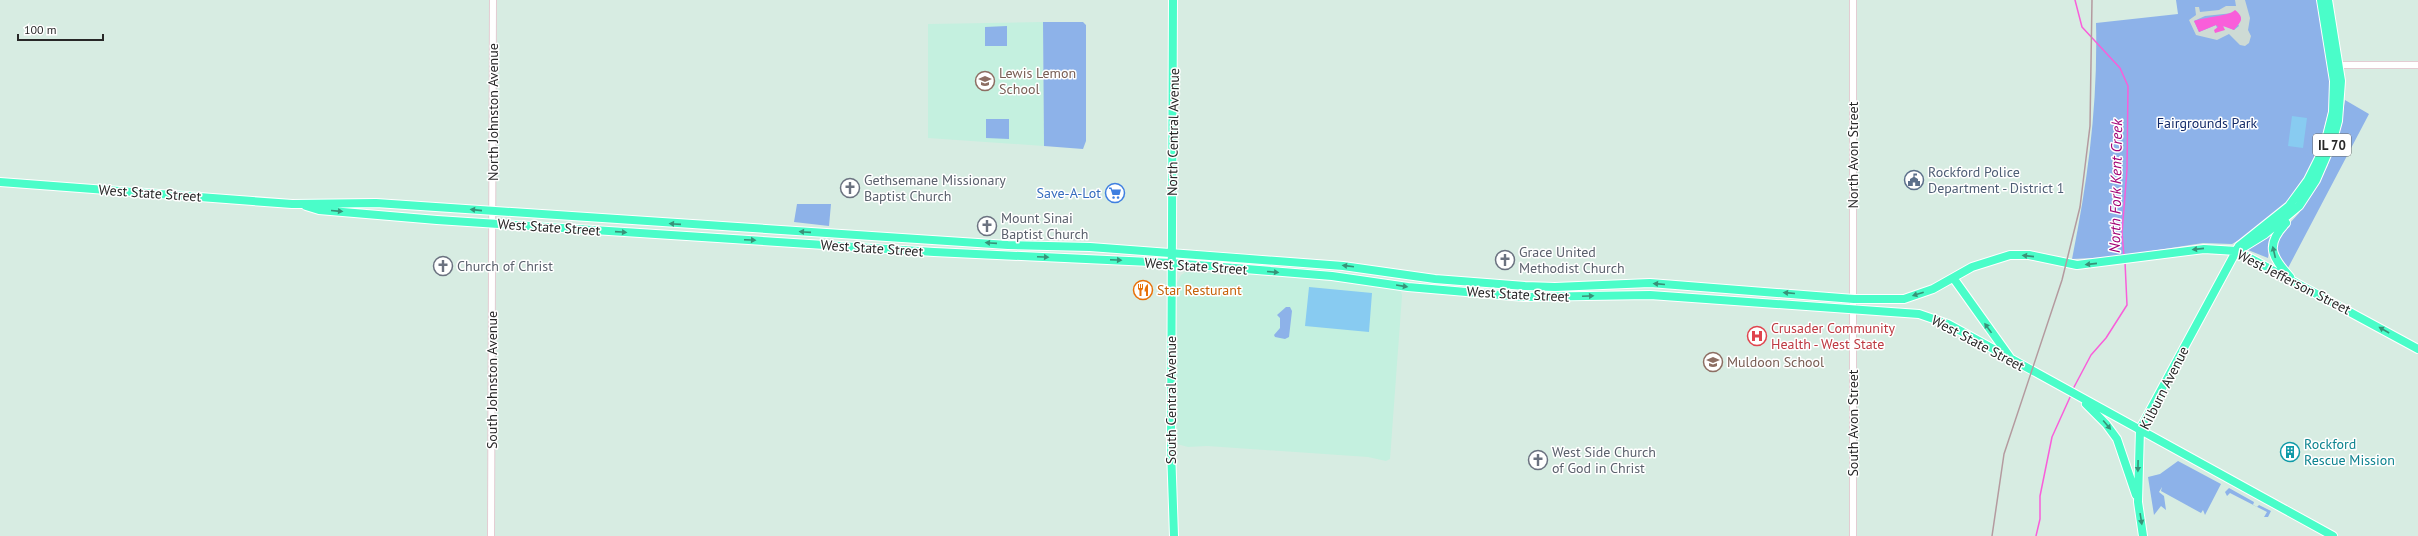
<svg xmlns="http://www.w3.org/2000/svg" width="2418" height="536" viewBox="0 0 2418 536" font-family="'PT Sans',sans-serif">
	<style>
		.education { fill: #c4f0df }
		.green { fill: #8db2e9 }
		.pitch { fill: #88cbf1 }
		.plaza { fill: #cedbd5; fill-rule: evenodd }
		.water { fill: #f95eda }
		.lines { fill: none; stroke-linecap: round; stroke-linejoin: round }
		.stream { stroke: #f95eda; stroke-width: 1.5 }
		.minor-casing { stroke: #e3ccd2; stroke-width: 8 }
		.major-casing { stroke: #fff; stroke-width: 10 }
		.minor { stroke: #fff; stroke-width: 6 }
		.major { stroke: #4afdc9; stroke-width: 8 }
		.rail { stroke: #b49a9f; stroke-width: 1.5 }
		.oneway { fill: #389278 }
		.labels { text-anchor: middle; stroke-width: 3; stroke-linejoin: round; paint-order: stroke }
		.shield { fill: #fff; stroke: #686868; stroke-width: 1 }
		.shield-label { font-size: 13px; font-weight: bold; fill: #272727 }
		.education-label { font-size: 14px; fill: #785e54; stroke: #fff; text-anchor: start }
		.street-label { font-size: 14px; fill: #272727; stroke: #fff }
		.park-label { font-size: 14px; fill: #122a69; stroke: #fff }
		.service-label { font-size: 14px; fill: #4e5e75; stroke: #fff; text-anchor: start }
		.worship-label { font-size: 14px; fill: #5b616d; stroke: #fff; text-anchor: start }
		.shop-label { font-size: 14px; fill: #366cbe; stroke: #fff; text-anchor: end }
		.food-label { font-size: 14px; fill: #c56008; stroke: #fff; text-anchor: start }
		.health-label { font-size: 14px; fill: #be3a42; stroke: #fff; text-anchor: start }
		.culture-label { font-size: 14px; fill: #0d838f; stroke: #fff; text-anchor: start }
		.water-label { font-size: 15px; font-style: italic; fill: #a20174; stroke: #fff }
	</style>
	<rect width="100%" height="100%" fill="#d7ece2"/>
	<path class="education" d="M1043,22L1044,146L928,138V24Z
		M1197,271L1219,275L1245,274L1355,283L1401,291L1402,296L1390,459L1386,461L1368,457L1207,446L1188,447L1177,444L1176,285L1181,275L1186,272Z"/>
	<path class="green" d="M2176,0H2317L2330,75L2329,109L2318,152L2304,180L2285,205L2250,234L2232,244L2203,243L2113,257L2072,259C2088,180 2098,104 2096,23L2178,14Z
		M1043,22H1083L1086,25V141L1083,149L1044,146Z
		M1007,26V46H985V27Z
		M2345,100L2369,114L2288,268L2277,259L2276,241L2278,236L2299,213L2327,167L2340,130Z
		M986,119H1009V139L986,138Z
		M797,204H831L829,226L794,222Z
		M2282,224L2271,239L2268,258L2248,250Z
		M1286,307H1290L1292,311L1289,337L1285,339L1275,337L1274,335L1280,328V318L1277,315Z
		M2178,461L2221,484L2205,515L2203,510L2201,513L2161,491L2162,487L2159,492L2164,496L2166,510L2161,506L2154,515L2148,477L2160,474Z
		M2229,488L2254,502L2253,505L2257,507L2259,505L2271,511L2268,517H2264L2267,512L2230,493L2227,496L2225,492Z"/>
	<path class="pitch" d="M2292,116L2307,118L2303,148L2288,146Z
		M1309,287L1372,293L1369,332L1305,326Z"/>
	<path class="plaza" d="M2235,0H2245L2250,18L2248,30L2251,36L2249,43L2245,46L2240,45L2229,34L2217,40L2196,35L2189,20L2196,15L2195,7H2199L2200,12L2219,10L2226,6H2236ZM2233,13L2239,26L2234,30L2225,26L2217,28L2216,25L2199,32L2194,21L2205,16Z"/>
	<path class="water" d="M2235,10C2246,19 2240,22 2234,30L2223,26L2225,30L2215,33L2214,30L2218,27L2216,25L2199,32L2194,21C2204,17 2230,16 2235,10Z"/>
	<g class="lines">
		<path class="stream" d="M2075,0L2082,27L2120,68L2128,86L2127,170L2122,233L2124,256
			M2073,389L2091,355L2106,338L2127,305L2125,262
			M2036,536L2040,519V496L2052,437L2071,395"/>
		<g class="minor-casing">
			<path id="minor" d="M2336,65H2418
				M491,536L493,0
				M1853,536V0"/>
		</g>
		<g class="major-casing">
			<path id="major" d="M1173,0L1171,449L1174,536
				M0,182L292,204L376,203L1008,245L1090,247L1343,266L1435,279L1525,286L1555,287L1650,283L1854,299H1904L1933,289L1972,267L2010,255H2029L2077,265L2204,249L2237,251L2418,349
				M306,206L319,210L437,220L934,252L1172,263L1332,276L1408,287L1524,297L1650,295L1919,314L1948,324L2333,536
				M2286,223C2265,245 2271,256 2290,277
				M2239,250L2265,234L2299,206L2316,180L2332,143L2338,121L2341,81L2328,0
				M1954,279L2009,356
				M2086,404L2106,424L2117,439L2136,495
				M2143,536L2138,502L2140,429L2239,246L2289,206L2308,180L2324,148L2333,112L2334,81L2321,0"/>
		</g>
		<use href="#minor" class="minor"/>
		<use href="#major" class="major"/>
		<path class="rail" d="M1992,536L2004,454L2062,280L2080,207L2090,126L2092,0"/>
	</g>
	<defs><path id="oneway-solid" d="M-6-.8H1V-3.2L6.5 0L1 3.2V.8H-6Z"/></defs>
	<g class="oneway">
		<use href="#oneway-solid" transform="translate(476 210) rotate(-174)"/>
		<use href="#oneway-solid" transform="translate(337 211) rotate(5)"/>
		<use href="#oneway-solid" transform="translate(675 224) rotate(-176)"/>
		<use href="#oneway-solid" transform="translate(621 232) rotate(4)"/>
		<use href="#oneway-solid" transform="translate(805 232) rotate(-176)"/>
		<use href="#oneway-solid" transform="translate(750 240) rotate(3)"/>
		<use href="#oneway-solid" transform="translate(991 243) rotate(-176)"/>
		<use href="#oneway-solid" transform="translate(2198 249) rotate(174)"/>
		<use href="#oneway-solid" transform="translate(2274 252) rotate(-103)"/>
		<use href="#oneway-solid" transform="translate(2028 256) rotate(-174)"/>
		<use href="#oneway-solid" transform="translate(1043 257) rotate(3)"/>
		<use href="#oneway-solid" transform="translate(1116 260) rotate(3)"/>
		<use href="#oneway-solid" transform="translate(2091 264) rotate(174)"/>
		<use href="#oneway-solid" transform="translate(1348 266) rotate(-173)"/>
		<use href="#oneway-solid" transform="translate(1273 272) rotate(5)"/>
		<use href="#oneway-solid" transform="translate(1659 284) rotate(-175)"/>
		<use href="#oneway-solid" transform="translate(1402 286) rotate(9)"/>
		<use href="#oneway-solid" transform="translate(1789 293) rotate(-175)"/>
		<use href="#oneway-solid" transform="translate(1918 294) rotate(162)"/>
		<use href="#oneway-solid" transform="translate(1588 296) rotate(-3)"/>
		<use href="#oneway-solid" transform="translate(1988 328) rotate(-126)"/>
		<use href="#oneway-solid" transform="translate(2384 330) rotate(-150)"/>
		<use href="#oneway-solid" transform="translate(2107 425) rotate(50)"/>
		<use href="#oneway-solid" transform="translate(2138 466) rotate(91)"/>
		<use href="#oneway-solid" transform="translate(2141 519) rotate(81)"/>
	</g>
	<defs>
		<g id="school-ring" transform="scale(1)"><circle r="9.5" fill="#fff" stroke="#8d6e63" stroke-width="1.5"/><path d="M0-5L7-2L0 1L-7-2ZM-4 1L0 2.5L4 1V4Q0 6-4 4Z" fill="#8d6e63"/></g>
		<g id="civic-ring" transform="scale(1)"><circle r="9.5" fill="#fff" stroke="#5c6f8a" stroke-width="1.5"/><path d="M-.6-6.5H3V-4.5H.6V-3L4-1V1h2V6H-6V1h2V-1L-.6-3ZM-1.2 2.5V6h2.4V2.5Z" fill="#5c6f8a"/></g>
		<g id="church-ring" transform="scale(1)"><circle r="9.5" fill="#fff" stroke="#6b7280" stroke-width="1.5"/><path d="M-1.2-6h2.4v3.5h3.3v2.4h-3.3V6h-2.4V-.1h-3.3v-2.4h3.3Z" fill="#6b7280"/></g>
		<g id="supermarket-ring" transform="scale(1)"><circle r="9.5" fill="#fff" stroke="#3f7fe0" stroke-width="1.5"/><path d="M-6-5.5h2.5l.6 2H6L4.5 2H-2.5L-4.4-4H-6ZM-1.5 3.2a1.3 1.3 0 1 0 .1 0ZM3 3.2a1.3 1.3 0 1 0 .1 0Z" fill="#3f7fe0"/></g>
		<g id="restaurant-ring" transform="scale(1)"><circle r="9.5" fill="#fff" stroke="#e8710a" stroke-width="1.5"/><path d="M-5-6h1v4h1v-4h1v4h1v-4h1v5L-1.5 .5V6h-2V.5L-5-1ZM5-6V6H3V1.5H1.5Q1.5-4 5-6Z" fill="#e8710a"/></g>
		<g id="hospital-ring" transform="scale(1)"><circle r="9.5" fill="#fff" stroke="#e0444e" stroke-width="1.5"/><path d="M-5-5h3v3.5h4V-5h3V5h-3V1.5h-4V5h-3Z" fill="#e0444e"/></g>
		<g id="building-ring" transform="scale(1)"><circle r="9.5" fill="#fff" stroke="#0f9aa8" stroke-width="1.5"/><path d="M-4-6H4V6H1V3H-1V6H-4ZM-2.5-4.3h1.7v1.8h-1.7ZM.8-4.3h1.7v1.8H.8ZM-2.5-1h1.7V.8h-1.7ZM.8-1h1.7V.8H.8Z" fill="#0f9aa8"/></g>
	</defs>
	<g fill-rule="evenodd">
		<use href="#school-ring" x="985" y="81"/>
		<use href="#civic-ring" x="1914" y="180"/>
		<use href="#church-ring" x="850" y="188"/>
		<use href="#supermarket-ring" x="1115" y="193"/>
		<use href="#church-ring" x="987" y="226"/>
		<use href="#church-ring" x="1505" y="260"/>
		<use href="#church-ring" x="443" y="266"/>
		<use href="#restaurant-ring" x="1143" y="290"/>
		<use href="#hospital-ring" x="1757" y="336"/>
		<use href="#school-ring" x="1713" y="362"/>
		<use href="#building-ring" x="2290" y="452"/>
		<use href="#church-ring" x="1538" y="460"/>
	</g>
	<g class="labels">
		<rect class="shield" x="2313" y="134" width="38" height="22" rx="3"/>
		<g class="shield-label">
			<text x="2332" y="150">IL 70</text>
		</g>
		<g class="education-label">
			<text x="999" y="78">Lewis Lemon<tspan x="999" dy="16">School</tspan></text>
			<text x="1727" y="367">Muldoon School</text>
		</g>
		<g class="street-label">
			<text transform="translate(493 112) rotate(-90)" y="5">North Johnston Avenue</text>
			<text transform="translate(1173 132) rotate(-89)" y="5">North Central Avenue</text>
			<text transform="translate(1853 155) rotate(-90)" y="5">North Avon Street</text>
			<text transform="translate(150 193) rotate(4)" y="5">West State Street</text>
			<text transform="translate(549 227) rotate(4)" y="5">West State Street</text>
			<text transform="translate(872 248) rotate(4)" y="5">West State Street</text>
			<text transform="translate(1196 266) rotate(4)" y="5">West State Street</text>
			<text transform="translate(2294 282) rotate(27)" y="5">West Jefferson Street</text>
			<text transform="translate(1518 294) rotate(3)" y="5">West State Street</text>
			<text transform="translate(1978 343) rotate(28)" y="5">West State Street</text>
			<text transform="translate(492 380) rotate(-90)" y="5">South Johnston Avenue</text>
			<text transform="translate(2164 388) rotate(-63)" y="5">Kilburn Avenue</text>
			<text transform="translate(1171 400) rotate(-90)" y="5">South Central Avenue</text>
			<text transform="translate(1853 423) rotate(-90)" y="5">South Avon Street</text>
		</g>
		<g class="park-label">
			<text x="2207" y="128">Fairgrounds Park</text>
		</g>
		<g class="service-label">
			<text x="1928" y="177">Rockford Police<tspan x="1928" dy="16">Department - District 1</tspan></text>
		</g>
		<g class="worship-label">
			<text x="864" y="185">Gethsemane Missionary<tspan x="864" dy="16">Baptist Church</tspan></text>
			<text x="1001" y="223">Mount Sinai<tspan x="1001" dy="16">Baptist Church</tspan></text>
			<text x="1519" y="257">Grace United<tspan x="1519" dy="16">Methodist Church</tspan></text>
			<text x="457" y="271">Church of Christ</text>
			<text x="1552" y="457">West Side Church<tspan x="1552" dy="16">of God in Christ</tspan></text>
		</g>
		<g class="shop-label">
			<text x="1101" y="198">Save-A-Lot</text>
		</g>
		<g class="food-label">
			<text x="1157" y="295">Star Resturant</text>
		</g>
		<g class="health-label">
			<text x="1771" y="333">Crusader Community<tspan x="1771" dy="16">Health - West State</tspan></text>
		</g>
		<g class="culture-label">
			<text x="2304" y="449">Rockford<tspan x="2304" dy="16">Rescue Mission</tspan></text>
		</g>
		<g class="water-label">
			<text transform="translate(2116 186) rotate(-89)" y="5">North Fork Kent Creek</text>
		</g>
	</g>
	<path d="M18 34v6h85v-6" fill="none" stroke="#272727" stroke-width="2"/>
	<text x="24" y="34" font-size="12" fill="#272727" stroke="#ffffff" stroke-width="3" paint-order="stroke">100 m</text>
</svg>
